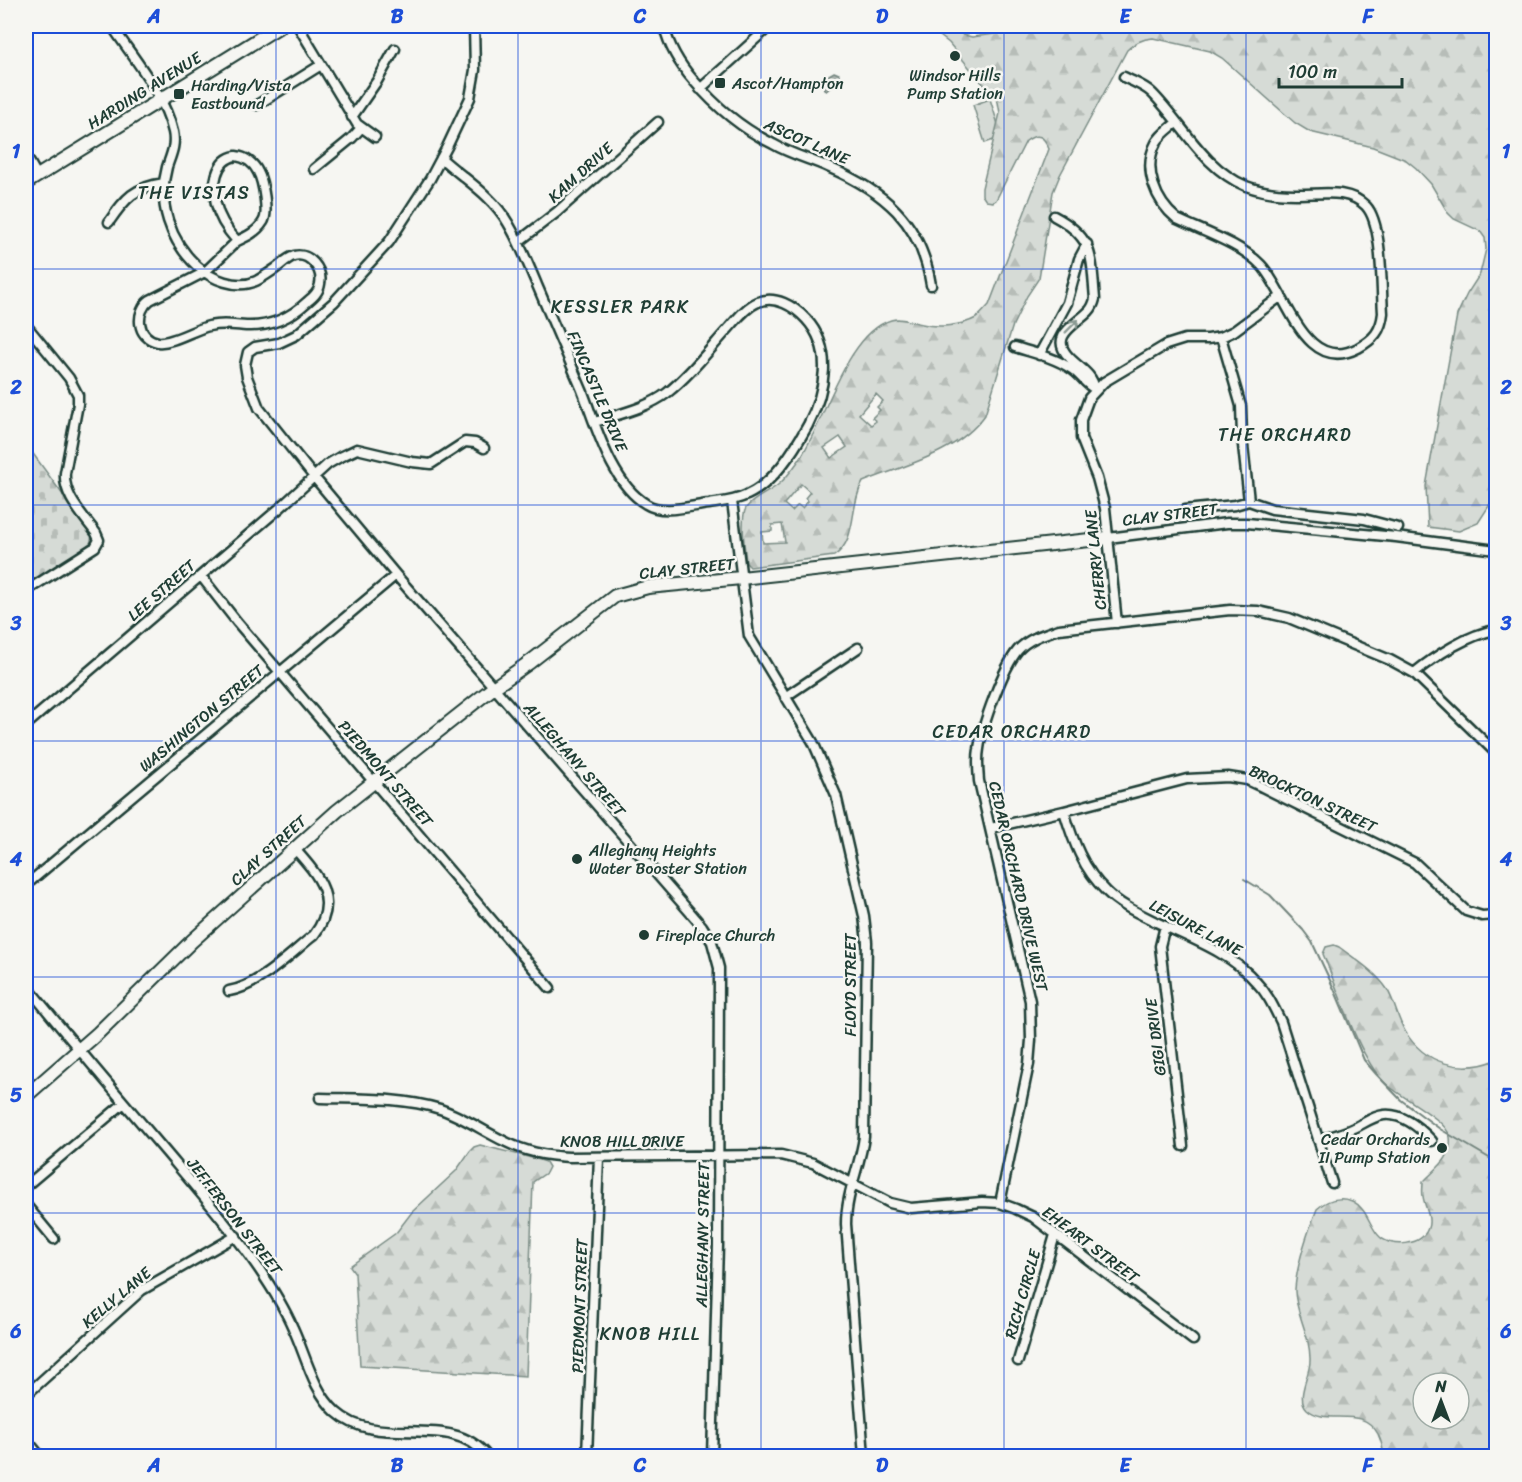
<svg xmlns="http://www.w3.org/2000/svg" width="1522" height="1482" viewBox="0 0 1522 1482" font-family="Sriracha,sans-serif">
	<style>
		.green { fill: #d6dbd6; stroke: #7a8c85; stroke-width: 1.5 }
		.forest { fill: url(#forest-firs); stroke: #7a8c85; stroke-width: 1.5; fill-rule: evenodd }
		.cemetery { fill: url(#cemetery-stones); stroke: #7a8c85; stroke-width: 1.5 }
		.water { fill: url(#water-waves); stroke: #72847d; stroke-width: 1.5 }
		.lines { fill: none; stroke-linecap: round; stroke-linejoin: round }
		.stream { stroke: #72847d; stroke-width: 2 }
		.street-casing { stroke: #1f3d34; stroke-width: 13 }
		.secondary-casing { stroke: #1f3d34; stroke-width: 16 }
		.street { stroke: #f6f6f2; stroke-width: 8 }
		.secondary { stroke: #f6f6f2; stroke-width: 12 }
		.oneway { stroke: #8a9a93 }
		.grid { fill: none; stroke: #1d4ed8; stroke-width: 1.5; stroke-opacity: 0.55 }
		.poi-dot { fill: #1f3d34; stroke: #f6f6f2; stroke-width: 2 }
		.labels { text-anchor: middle; stroke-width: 5; stroke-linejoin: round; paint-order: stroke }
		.poi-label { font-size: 16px; fill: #1f3d34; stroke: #f6f6f2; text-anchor: start }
		.street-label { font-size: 16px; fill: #1f3d34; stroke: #f6f6f2 }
		.neighbourhood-label { font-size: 18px; letter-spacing: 1.5px; fill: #1f3d34; stroke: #f6f6f2 }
		.neatline { fill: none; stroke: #1d4ed8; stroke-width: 2 }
		.grid-label { font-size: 20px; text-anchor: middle; font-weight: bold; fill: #1d4ed8 }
	</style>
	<defs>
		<pattern id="forest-firs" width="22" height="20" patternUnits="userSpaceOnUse" patternTransform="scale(1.5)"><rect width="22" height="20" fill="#d6dbd6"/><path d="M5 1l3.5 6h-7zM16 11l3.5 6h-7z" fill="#b7bdb8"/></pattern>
		<pattern id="cemetery-stones" width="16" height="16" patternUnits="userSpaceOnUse" patternTransform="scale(1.5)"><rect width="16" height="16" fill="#d6dbd6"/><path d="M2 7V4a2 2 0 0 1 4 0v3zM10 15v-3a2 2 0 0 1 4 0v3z" fill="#b7bdb8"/></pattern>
		<pattern id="water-waves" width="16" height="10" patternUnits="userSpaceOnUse" patternTransform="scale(1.5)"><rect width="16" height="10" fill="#aab3ae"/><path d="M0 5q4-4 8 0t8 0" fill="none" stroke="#8a938e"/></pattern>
	</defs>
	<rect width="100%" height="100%" fill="#f6f6f2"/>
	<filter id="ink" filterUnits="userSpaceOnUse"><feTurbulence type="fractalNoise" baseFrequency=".0167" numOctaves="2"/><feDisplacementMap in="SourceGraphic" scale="12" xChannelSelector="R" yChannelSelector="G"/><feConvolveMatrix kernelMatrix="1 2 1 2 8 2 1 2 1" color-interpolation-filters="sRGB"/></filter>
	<g filter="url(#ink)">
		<path class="green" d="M990,99L1002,137L985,143L973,105Z"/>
		<path class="forest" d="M927,26H951L963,35L972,37L994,34L1005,26H1496V495L1478,523L1459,531L1428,527L1426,486L1457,315L1467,294L1480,274L1486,249L1485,238L1480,231L1454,219L1448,213L1431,184L1416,168L1406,160L1373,147L1310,132L1295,123L1222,58L1210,51L1153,38C1141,39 1135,43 1127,50L1060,175L1053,192L1039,278L1027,296L1013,325L985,415C958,453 905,465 863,482C849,505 858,540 834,556L750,567L746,563C745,549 740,519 746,508C753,498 770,492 779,484C786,478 792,470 797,463C824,426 845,334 891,320C901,317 912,322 922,324C937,328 962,326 976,318C981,315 985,309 989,305L1049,149C1044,136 1038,132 1026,141L996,200L993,202L986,201L982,195V188L1000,113L998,102L949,43ZM876,394L883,401L877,407L880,410L872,418L876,421L871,425L859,414ZM840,437L847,447L831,458L824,448ZM801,484L810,492L805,498L808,501L802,508L798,505L792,511L784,504ZM782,524L785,542L763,543L762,532L772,531V525Z
			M1334,945L1339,947C1355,959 1376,972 1387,989C1395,1002 1397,1018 1405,1031C1424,1064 1462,1074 1496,1060V1456H1383C1384,1449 1381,1441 1378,1434C1362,1404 1326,1427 1307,1409C1295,1397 1310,1376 1310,1361C1311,1335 1294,1310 1295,1289C1297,1263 1307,1234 1317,1209C1329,1197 1350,1194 1362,1209C1369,1217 1372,1230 1380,1237C1392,1248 1422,1246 1428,1228C1432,1217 1424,1206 1423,1196C1422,1192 1423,1186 1423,1182C1436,1168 1453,1159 1450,1137C1447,1119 1399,1097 1384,1082C1358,1056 1338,989 1323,954L1326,947ZM1423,1383H1459V1419H1423Z
			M480,1145L540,1160L546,1162L549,1167L546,1173L533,1182L526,1376L360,1366L355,1273L350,1266L396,1233L412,1212L456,1171L470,1151L474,1147Z"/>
		<path class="cemetery" d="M26,444L92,535L90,545L26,585Z"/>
		<path class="water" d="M834,72L839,74L840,80L826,91L824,90L822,79Z"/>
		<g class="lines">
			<path class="stream" d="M1244,879L1270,895L1303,930L1312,942L1335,991L1364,1060L1376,1074L1401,1100L1440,1129L1496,1162"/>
			<g class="street-casing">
				<path id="street" d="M112,26C133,58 164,93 173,132C176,145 171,155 167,167C157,203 170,241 197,266C211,279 237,290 256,281C262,278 269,273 275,269C281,265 287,258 294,256C309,252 323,269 320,284C319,292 313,297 307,302C290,318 270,327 246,326C233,325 222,323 209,326C195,329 171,344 158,342C136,338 135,311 150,300L205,272L237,241
					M298,26L357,124L375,137
					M474,26L475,70L470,98L447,147L430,179L389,242L334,302L296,335L279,343L255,347L248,352L245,365L247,377L259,408L314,477L396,575L702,926L712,942L719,968L718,1245L712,1456
					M664,26C669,47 680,65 694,81C716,107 743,129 773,144C790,154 810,159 828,167C884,191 921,222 931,285
					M1124,77C1133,82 1145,86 1152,93C1183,124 1203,168 1246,186C1262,192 1279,194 1295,194C1319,195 1347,187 1366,206C1383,224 1381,287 1383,313C1381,331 1374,339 1358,348C1304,376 1287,292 1261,265C1241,244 1204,232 1177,219C1156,202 1142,169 1156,143C1160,135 1169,129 1176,123
					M700,89L770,26
					M257,105L321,65
					M352,117L377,81L395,49
					M26,156L37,175
					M236,156C245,157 254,163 258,172C263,181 269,214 263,222C257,232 246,237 237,241C228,231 219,218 216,204C212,187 215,159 236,156Z
					M441,158C464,179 492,195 508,223C520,243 528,264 537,285C552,320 567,355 582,390C596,425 611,483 646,504C663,515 690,506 709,504C722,502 735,501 747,495C774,483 794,450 808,425C825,392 834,349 806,319C794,306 775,295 758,302C746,307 737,319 729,328C709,350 690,375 667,393C647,408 619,414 595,422
					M314,169L352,138L361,128
					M1054,216C1095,238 1091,257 1095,299C1094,303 1092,308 1089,311C1077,324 1048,336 1069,357C1079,368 1092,373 1095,389
					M109,222C125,198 135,187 164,183
					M518,242L557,212L658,122
					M26,325L69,378L78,395V404L65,473C63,496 83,515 96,533L99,540L95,547L26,591
					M1221,337L1241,406L1242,436L1249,501
					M1015,347C1033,353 1054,357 1070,368C1081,374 1084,384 1095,389
					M1039,355L1067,303L1079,259L1087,244
					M732,501L749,636L813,742L836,795L864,916L867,942L864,1137C860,1167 846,1193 846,1224L864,1456
					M1185,510L1235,505L1249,501L1272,509L1364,519L1398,528
					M1108,538L1227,523H1247L1396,537L1496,550
					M201,576L237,622L550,988
					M1117,623L1105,508L1097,478L1081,438V420L1089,398L1104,382L1166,345L1185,339H1208L1221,337L1234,331L1280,297
					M1414,673C1435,656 1469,634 1496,630
					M785,697L858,648
					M26,725L281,507L328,464L340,457L357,449L412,462L431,464L465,442L475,443L484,448
					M1064,811C1073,841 1083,869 1106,891C1120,905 1138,913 1156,922C1190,938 1232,953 1257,983C1268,994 1274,1008 1281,1022L1332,1183
					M991,828L1064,811L1187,779L1228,777L1247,780L1262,787L1415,863L1466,911L1482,916L1496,915
					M26,885L396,575
					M1165,926L1160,946L1183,1146
					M26,985C72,1042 119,1097 166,1152C198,1190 231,1228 259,1269C272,1288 284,1307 293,1328C306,1356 313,1391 336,1412C379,1451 451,1410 487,1456
					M229,991C259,986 290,954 314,935C341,900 318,875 294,848
					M320,1098C360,1099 402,1097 440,1109C464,1117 483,1131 506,1142C526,1152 547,1156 569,1157L781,1155L813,1163L890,1203L911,1208L982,1202L1000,1203L1016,1209L1033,1217L1193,1340
					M1318,1140C1330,1137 1342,1134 1354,1128C1363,1124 1373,1116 1384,1115C1403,1113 1420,1128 1432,1141
					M26,1186L124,1103
					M1000,1203L1029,1064L1031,1040L1030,1001L979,781C978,770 977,759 979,749C982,725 1003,668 1018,650C1029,638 1044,634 1059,629L1230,610L1258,611L1289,618L1390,660L1414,673L1496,753
					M26,1205L54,1239
					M1018,1361L1055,1235
					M26,1395L142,1290L236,1236
					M26,1439L40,1456
					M587,1456L599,1157"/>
			</g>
			<g class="secondary-casing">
				<path id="secondary" d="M26,183L280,26
					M26,1096L98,1033L192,941L337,811L493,688L530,662L615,596L648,587L741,578L1108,538"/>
			</g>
			<use href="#street" class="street"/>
			<use href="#secondary" class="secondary"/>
		</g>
		<defs><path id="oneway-shaft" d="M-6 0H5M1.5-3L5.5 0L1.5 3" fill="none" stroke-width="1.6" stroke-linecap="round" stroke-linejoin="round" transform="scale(1.5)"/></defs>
		<use class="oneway" href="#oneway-shaft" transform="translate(1072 326) rotate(-45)"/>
	</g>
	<path class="grid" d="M276,26V1456M518,26V1456M761,26V1456M1004,26V1456M1246,26V1456M26,269H1496M26,505H1496M26,741H1496M26,977H1496M26,1213H1496"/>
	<g class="poi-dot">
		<circle cx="955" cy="56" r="6"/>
		<rect x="714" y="77" width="12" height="12" rx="3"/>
		<rect x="173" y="88" width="12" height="12" rx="3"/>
		<circle cx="577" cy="859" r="6"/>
		<circle cx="644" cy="935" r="6"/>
		<circle cx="1442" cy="1148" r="6"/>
	</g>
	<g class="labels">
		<g class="poi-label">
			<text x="955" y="81" text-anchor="middle">Windsor Hills<tspan x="955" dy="18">Pump Station</tspan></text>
			<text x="732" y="89">Ascot/Hampton</text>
			<text x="191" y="91">Harding/Vista<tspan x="191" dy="18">Eastbound</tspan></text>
			<text x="589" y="856">Alleghany Heights<tspan x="589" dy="18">Water Booster Station</tspan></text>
			<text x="656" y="941">Fireplace Church</text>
			<text x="1430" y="1145" text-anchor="end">Cedar Orchards<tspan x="1430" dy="18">II Pump Station</tspan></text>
		</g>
		<g class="street-label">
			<text transform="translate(144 90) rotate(-32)" y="6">HARDING AVENUE</text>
			<text transform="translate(807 141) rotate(24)" y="6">ASCOT LANE</text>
			<text transform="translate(580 172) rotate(-42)" y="6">KAM DRIVE</text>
			<text transform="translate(598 391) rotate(67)" y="6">FINCASTLE DRIVE</text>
			<text transform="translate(1170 514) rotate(-7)" y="6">CLAY STREET</text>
			<text transform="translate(1095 560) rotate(-96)" y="6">CHERRY LANE</text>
			<text transform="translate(687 568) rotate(-6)" y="6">CLAY STREET</text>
			<text transform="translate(161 590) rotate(-41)" y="6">LEE STREET</text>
			<text transform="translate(201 718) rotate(-40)" y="6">WASHINGTON STREET</text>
			<text transform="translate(575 759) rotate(49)" y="6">ALLEGHANY STREET</text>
			<text transform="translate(386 773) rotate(49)" y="6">PIEDMONT STREET</text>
			<text transform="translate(1313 798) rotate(25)" y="6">BROCKTON STREET</text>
			<text transform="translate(268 850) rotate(-42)" y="6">CLAY STREET</text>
			<text transform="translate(1019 886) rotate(77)" y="6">CEDAR ORCHARD DRIVE WEST</text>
			<text transform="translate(1196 927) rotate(28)" y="6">LEISURE LANE</text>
			<text transform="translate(850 985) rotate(-90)" y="6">FLOYD STREET</text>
			<text transform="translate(1155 1037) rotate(-97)" y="6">GIGI DRIVE</text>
			<text x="622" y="1147">KNOB HILL DRIVE</text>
			<text transform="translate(235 1216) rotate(52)" y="6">JEFFERSON STREET</text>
			<text transform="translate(702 1235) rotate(-89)" y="6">ALLEGHANY STREET</text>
			<text transform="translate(1091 1244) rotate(37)" y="6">EHEART STREET</text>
			<text transform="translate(1022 1294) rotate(-74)" y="6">RICH CIRCLE</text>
			<text transform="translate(116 1297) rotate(-40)" y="6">KELLY LANE</text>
			<text transform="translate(579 1306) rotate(-88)" y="6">PIEDMONT STREET</text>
		</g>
		<g class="neighbourhood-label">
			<text x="194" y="199">THE VISTAS</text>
			<text x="620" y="313">KESSLER PARK</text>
			<text x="1285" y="441">THE ORCHARD</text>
			<text x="1012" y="738">CEDAR ORCHARD</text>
			<text x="650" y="1340">KNOB HILL</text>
		</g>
	</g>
	<rect width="1522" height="1482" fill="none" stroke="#f6f6f2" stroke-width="66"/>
	<g transform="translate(1441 1401)"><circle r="28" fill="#f6f6f2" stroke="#a0aca6" stroke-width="1.5"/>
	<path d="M0-4.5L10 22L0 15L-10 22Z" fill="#1f3d34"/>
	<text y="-9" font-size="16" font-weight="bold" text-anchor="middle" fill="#1f3d34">N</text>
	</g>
	<path d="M1279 78v9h123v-9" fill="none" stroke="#1f3d34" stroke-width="3"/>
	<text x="1288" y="78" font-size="18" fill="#1f3d34" stroke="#f6f6f2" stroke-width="4.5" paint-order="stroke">100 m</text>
	<rect x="33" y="33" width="1456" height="1416" class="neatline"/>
	<g class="grid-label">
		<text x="154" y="23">A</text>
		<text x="397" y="23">B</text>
		<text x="640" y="23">C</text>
		<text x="882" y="23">D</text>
		<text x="1125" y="23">E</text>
		<text x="1368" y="23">F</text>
		<text x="16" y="158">1</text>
		<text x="1506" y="158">1</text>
		<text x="16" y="394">2</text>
		<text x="1506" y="394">2</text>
		<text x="16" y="630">3</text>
		<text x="1506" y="630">3</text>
		<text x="16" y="866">4</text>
		<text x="1506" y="866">4</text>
		<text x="16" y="1102">5</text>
		<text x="1506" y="1102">5</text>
		<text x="16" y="1338">6</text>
		<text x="1506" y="1338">6</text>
		<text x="154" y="1472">A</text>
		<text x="397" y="1472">B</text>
		<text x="640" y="1472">C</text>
		<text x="882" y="1472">D</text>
		<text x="1125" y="1472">E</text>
		<text x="1368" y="1472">F</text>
	</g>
</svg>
